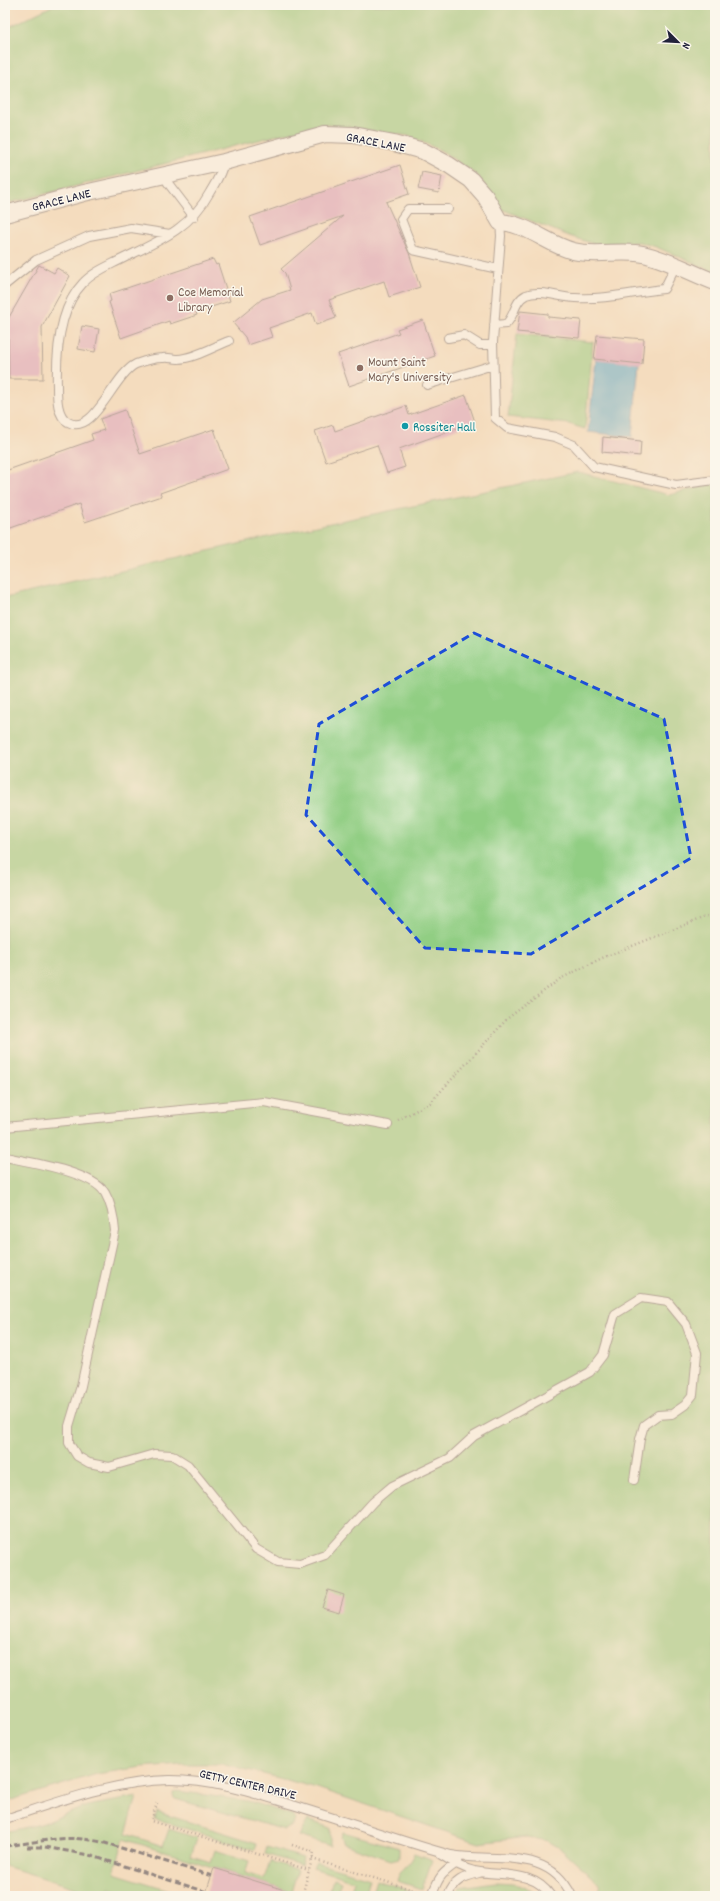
<svg xmlns="http://www.w3.org/2000/svg" width="720" height="1901" viewBox="0 0 720 1901" font-family="Dekko,sans-serif">
	<style>
		.green { fill: #91ce83; stroke: #5a785f }
		.water { fill: #58abd3; stroke: #3d6687 }
		.building { fill: #da9bc3 }
		.lines { fill: none; stroke-linecap: round; stroke-linejoin: round }
		.lane-casing { stroke: #6c6369; stroke-width: 10 }
		.street-casing { stroke: #6c6369; stroke-width: 18 }
		.path { stroke: #6c6369; stroke-width: 2.5; stroke-dasharray: 1 3; stroke-linecap: butt }
		.lane { stroke: #fff; stroke-width: 8 }
		.street { stroke: #fff; stroke-width: 16 }
		.rail { stroke: #22223b; stroke-width: 3; stroke-dasharray: 6 3; stroke-linecap: butt }
		.marked { fill: none; stroke: #1d4ed8; stroke-width: 3; stroke-dasharray: 8 5; stroke-linejoin: round }
		.education-dot { fill: #8d6e63; stroke: #fbf7ec; stroke-width: 1.5 }
		.culture-dot { fill: #0f9aa8; stroke: #fbf7ec; stroke-width: 1.5 }
		.labels { text-anchor: middle; stroke-width: 3; stroke-linejoin: round; paint-order: stroke }
		.street-label { font-size: 13px; fill: #22223b; stroke: #fbf7ec }
		.education-label { font-size: 13px; fill: #785e54; stroke: #fbf7ec; text-anchor: start }
		.culture-label { font-size: 13px; fill: #0d838f; stroke: #fbf7ec; text-anchor: start }
	</style>
	<rect width="100%" height="100%" fill="#fbf7ec"/>
	<filter id="ink" filterUnits="userSpaceOnUse"><feTurbulence type="fractalNoise" baseFrequency=".025" numOctaves="2"/><feDisplacementMap in="SourceGraphic" scale="8" xChannelSelector="R" yChannelSelector="G"/><feConvolveMatrix kernelMatrix="1 2 1 2 8 2 1 2 1" color-interpolation-filters="sRGB"/></filter>
	<filter id="wash" filterUnits="userSpaceOnUse"><feTurbulence type="fractalNoise" baseFrequency=".012" numOctaves="4" result="noise"/><feDisplacementMap in="SourceGraphic" scale="16" xChannelSelector="R" yChannelSelector="G"/><feGaussianBlur stdDeviation="0.9" result="paint"/><feColorMatrix in="noise" values="0 0 0 0 0 0 0 0 0 0 0 0 0 0 0 0 0 1.4 0 .05"/><feComposite in="paint" operator="in"/></filter>
	<g filter="url(#wash)">
		<rect width="100%" height="100%" fill="#f4dcbe"/>
		<path class="green" d="M54,5H715V272L656,247L639,242L594,244L569,236L501,209L478,176L442,151L409,136L322,124L5,204V29Z
			M517,334L593,342L585,429L569,424L508,417Z
			M578,472L669,495L715,483V1896H601L599,1883L563,1850L548,1841L527,1837L479,1843L317,1788L225,1764H182L142,1767L97,1774L5,1802V598L316,526Z
			M177,1791L248,1801L292,1815L295,1820L293,1825L285,1830L175,1799L173,1796V1793Z
			M137,1797L126,1834L163,1846L169,1829L197,1838L191,1856L211,1862L215,1850L249,1861L245,1873L264,1879L270,1861L298,1870L291,1892L124,1839L114,1873L189,1896H136L109,1888L106,1896H102L5,1866V1832L41,1824L87,1806Z
			M157,1812L257,1843L255,1850L155,1819Z
			M308,1820L330,1828V1846L299,1836Z
			M343,1832L399,1848V1858L391,1860L344,1844L341,1837Z
			M267,1847L303,1858L301,1865L265,1854Z
			M414,1853L432,1860L422,1889L397,1881C399,1870 410,1865 414,1853Z
			M316,1862L370,1878L365,1896H328L333,1879L341,1882L338,1890L350,1894L354,1881L313,1868Z
			M376,1880L421,1894V1896H371Z
			M495,1882L513,1883L532,1891L533,1896H454L460,1887Z"/>
		<path class="water" d="M596,359L639,363L632,437L588,432Z"/>
		<g id="blocks">
			<path class="building" d="M400,165L409,194L386,202L409,253L420,287L389,297L384,281L329,300L336,318L316,325L312,313L269,328L272,337L248,345L245,337L233,323L262,299L290,290L285,273L281,269L343,216L260,245L250,217Z
				M422,172L442,176L439,193L418,189Z
				M213,259L216,265L218,264L230,301L196,312L197,315L170,324L169,321L121,338L109,302L111,301L109,294Z
				M39,265L54,273L57,268L70,276L42,327L43,379H9L8,319Z
				M520,311L548,314V317L581,320L579,338L517,332Z
				M423,320L435,356L349,386L338,354L399,333L397,329Z
				M82,326L99,329L95,352L78,349Z
				M597,335L644,339L642,364L594,359Z
				M466,395L475,422L399,449L405,467L387,473L377,445L326,462L315,431L333,425L335,431L406,406L409,415Z
				M125,410L140,454L214,429L228,469L160,493L162,496L85,522L79,504L5,530V471L93,440L91,434L104,430L100,419Z
				M603,437L641,441L640,456L602,452Z
				M328,1590L344,1595L339,1612L322,1607Z
				M214,1868L294,1893V1896H205Z"/>
		</g>
	</g>
	<g filter="url(#ink)">
		<use href="#blocks" fill-opacity="0" stroke="#6c6369" stroke-width="1"/>
		<g class="lines">
			<g class="lane-casing">
				<path id="lane" d="M224,162C222,173 216,182 210,192C189,231 156,242 118,261C106,267 92,273 83,283C59,308 56,355 57,387C57,398 57,416 68,422C94,437 113,375 136,364C144,361 154,358 163,358C168,357 173,359 178,359C195,358 213,347 229,341
					M164,175L168,183L194,217
					M448,209H408L401,219L413,250L498,269
					M500,222L501,236L493,342L495,418L507,428L555,437L574,445L594,467L676,485L715,480
					M5,285L36,260L89,236L131,228L170,234
					M494,325L506,324C515,316 514,301 526,295C540,289 561,298 575,298C604,300 635,292 664,289L676,265
					M448,338L464,335L480,345H493
					M427,385L493,365
					M5,1127L264,1102L388,1125
					M5,1157C29,1162 93,1172 105,1193C112,1205 114,1218 115,1231L81,1386L69,1426V1443L77,1456L89,1463L109,1467L154,1454L172,1455L188,1465L256,1549L278,1562L300,1564L325,1555L373,1502L392,1486L450,1458L474,1436L590,1372L603,1355L615,1314L641,1298L668,1302L686,1324L697,1353L693,1395L685,1405L672,1414L658,1415L644,1425L640,1439L634,1480
					M5,1819C58,1802 113,1781 170,1780C210,1780 251,1792 289,1804C343,1820 396,1840 451,1855C494,1863 548,1845 572,1896
					M441,1855C452,1862 462,1868 474,1871C501,1877 533,1869 551,1896
					M433,1893C439,1875 444,1872 458,1862
					M448,1896C454,1880 463,1877 479,1873"/>
			</g>
			<g class="street-casing">
				<path id="street" d="M5,214L84,193L224,162L325,134L353,135L394,143L423,151L449,165L471,180L485,196L500,222C528,224 547,244 573,251C596,257 620,249 643,254C669,260 691,273 715,282"/>
			</g>
			<path class="path" d="M398,1120L430,1103L508,1018L560,979L602,958L715,913
				M157,1803L151,1821L309,1870
				M292,1845L314,1852L302,1896
				M312,1859L423,1893"/>
			<use href="#lane" class="lane"/>
			<use href="#street" class="street"/>
			<path class="rail" d="M5,1846C42,1842 67,1833 105,1843L212,1876
				M27,1847H45L89,1855L207,1892"/>
		</g>
	</g>
	<path d="M0 0H720V1901H0ZM474,633L664,719L691,858L531,954L425,948L306,815L319,724Z" fill="#f4dcbe" fill-opacity=".55" fill-rule="evenodd"/>
	<path class="marked" d="M474,633L664,719L691,858L531,954L425,948L306,815L319,724Z"/>
	<g class="education-dot">
		<circle cx="170" cy="298" r="4"/>
		<circle cx="360" cy="368" r="4"/>
	</g>
	<circle class="culture-dot" cx="405" cy="426" r="4"/>
	<g class="labels">
		<g class="street-label">
			<text transform="translate(376 141) rotate(11)" y="5">GRACE LANE</text>
			<text transform="translate(61 199) rotate(-14)" y="5">GRACE LANE</text>
			<text transform="translate(248 1783) rotate(13)" y="5">GETTY CENTER DRIVE</text>
		</g>
		<g class="education-label">
			<text x="178" y="296">Coe Memorial<tspan x="178" dy="15">Library</tspan></text>
			<text x="368" y="366">Mount Saint<tspan x="368" dy="15">Mary's University</tspan></text>
		</g>
		<g class="culture-label">
			<text x="413" y="431">Rossiter Hall</text>
		</g>
	</g>
	<rect width="720" height="1901" fill="none" stroke="#fbf7ec" stroke-width="20"/>
	<g transform="translate(678 42) rotate(114)" stroke="#fbf7ec" stroke-width="3" paint-order="stroke">
	<path d="M0-3L7 15L0 10L-7 15Z" fill="#22223b"/>
	<text y="-6" font-size="11" font-weight="bold" text-anchor="middle" fill="#22223b">N</text>
	</g>
</svg>
